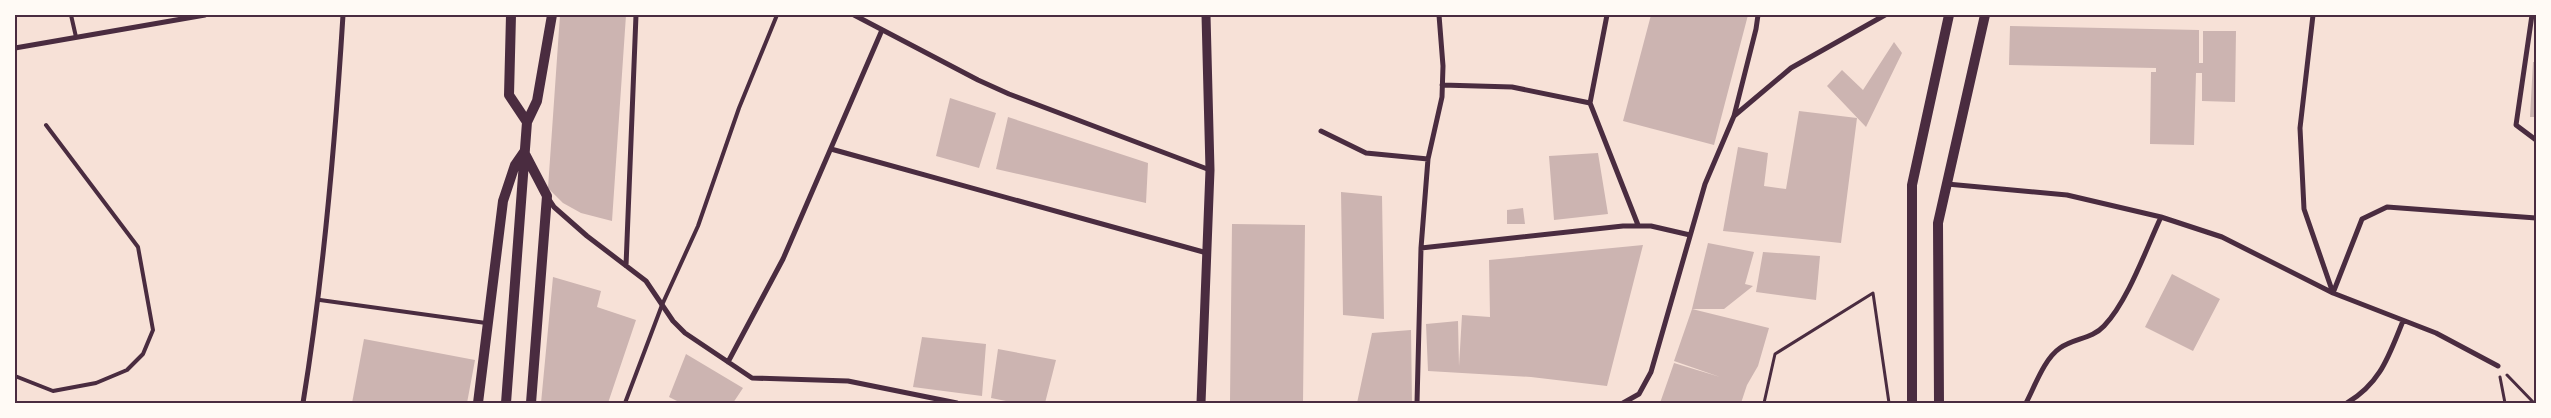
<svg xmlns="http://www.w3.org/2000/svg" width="2551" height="418" viewBox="0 0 2551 418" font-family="'Alegreya Sans',sans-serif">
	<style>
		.building { fill: #ccb4b1 }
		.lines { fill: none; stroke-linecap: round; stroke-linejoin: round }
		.path { stroke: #4a2c40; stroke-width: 3 }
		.service { stroke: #4a2c40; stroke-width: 4 }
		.minor { stroke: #4a2c40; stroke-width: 5 }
		.tertiary { stroke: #4a2c40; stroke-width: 9 }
		.secondary { stroke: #4a2c40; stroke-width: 10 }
		.neatline { fill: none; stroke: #4a2c40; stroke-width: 2 }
	</style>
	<rect width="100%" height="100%" fill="#f7e1d7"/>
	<path class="building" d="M560,15H626L612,221L581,213L563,203L548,188Z
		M1651,15H1748L1714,145L1623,121Z
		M2010,26L2199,30V63H2203V31H2236L2235,102L2202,101V73H2196L2194,145L2150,144L2151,72H2156V68L2009,65Z
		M1894,42L1902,53L1866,127L1827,86L1842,70L1863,90Z
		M2533,62H2536V117H2530Z
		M950,98L996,113L979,168L936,156Z
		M1799,111L1857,118L1841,243L1723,231L1738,147L1768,153L1764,186L1786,189Z
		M1008,117L1148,163L1146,203L996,169Z
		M1598,153L1608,214L1554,220L1549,156Z
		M1341,192L1382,196L1384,319L1343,315Z
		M1523,208L1525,224H1507V210Z
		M1232,224L1305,225L1303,402L1238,403V401H1230Z
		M1708,243L1754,252L1745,284L1753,286L1724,309H1692Z
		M1643,245L1607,386L1531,377L1428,371L1426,324L1458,321L1459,366L1462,315L1490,317L1489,260Z
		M1763,252L1820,256L1816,300L1756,292Z
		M2172,274L2220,299L2193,351L2145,327Z
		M553,277L601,291L597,307L636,320L608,403H541Z
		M1692,309L1769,328L1758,366L1747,385L1741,403H1660L1674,363L1720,377L1674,361Z
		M1411,330L1412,403H1357L1372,333Z
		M922,337L986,344L982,396L913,387Z
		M364,339L475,360L467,403H352Z
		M998,349L1056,360L1045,403H1016L991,398Z
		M686,354L743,388L733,403H681L669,397Z"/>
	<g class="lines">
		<path class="path" d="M2507,375L2534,403
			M2500,377L2505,403
			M1764,403L1775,354L1873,293L1889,403"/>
		<path class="service" d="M71,15L76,37
			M320,300L486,323
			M15,376L53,391L96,383L127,370L143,354L153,330L138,247L46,125
			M625,403L662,305L698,226L739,108L777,15"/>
		<path class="minor" d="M854,15L978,80L1009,94L1210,170
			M1607,15L1590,103L1638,225
			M2313,15L2300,128L2304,209L2333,293L2436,333L2498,366
			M2532,15L2516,125L2536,140
			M15,48L205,15
			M1442,85L1512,87L1590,103
			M1734,116L1791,68L1885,15
			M1321,131L1366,153L1428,159
			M831,149L1207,253
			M1947,184L2067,195L2161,217L2222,237L2333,293L2362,219L2387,207L2536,218
			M548,198L554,207L587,236L646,281L673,321L685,333L752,378L848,381L957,403
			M1421,248L1623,226H1651L1690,235
			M626,266L636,15
			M728,362L783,259L882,30
			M303,403C324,274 335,145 343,15
			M1417,403L1421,248L1428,159L1442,97L1443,66L1439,15
			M1623,403L1639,394L1651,372L1705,184L1734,116L1756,29L1758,15
			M2026,403C2035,386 2044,359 2060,348C2074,338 2092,339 2104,326C2128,301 2146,249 2161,217
			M2347,403C2381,383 2389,355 2403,321"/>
		<path class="tertiary" d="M1201,403L1210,170L1206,15"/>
		<path class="secondary" d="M511,15L509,95L527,122
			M478,403L503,201L515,165L524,152L547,196L531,403
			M506,403L527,122L537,101L552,15
			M1912,403V185L1949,15
			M1939,403L1938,223L1985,15"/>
	</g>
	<rect width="2551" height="418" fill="none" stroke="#fffaf5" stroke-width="32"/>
	<rect x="16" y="16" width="2519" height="386" class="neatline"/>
</svg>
